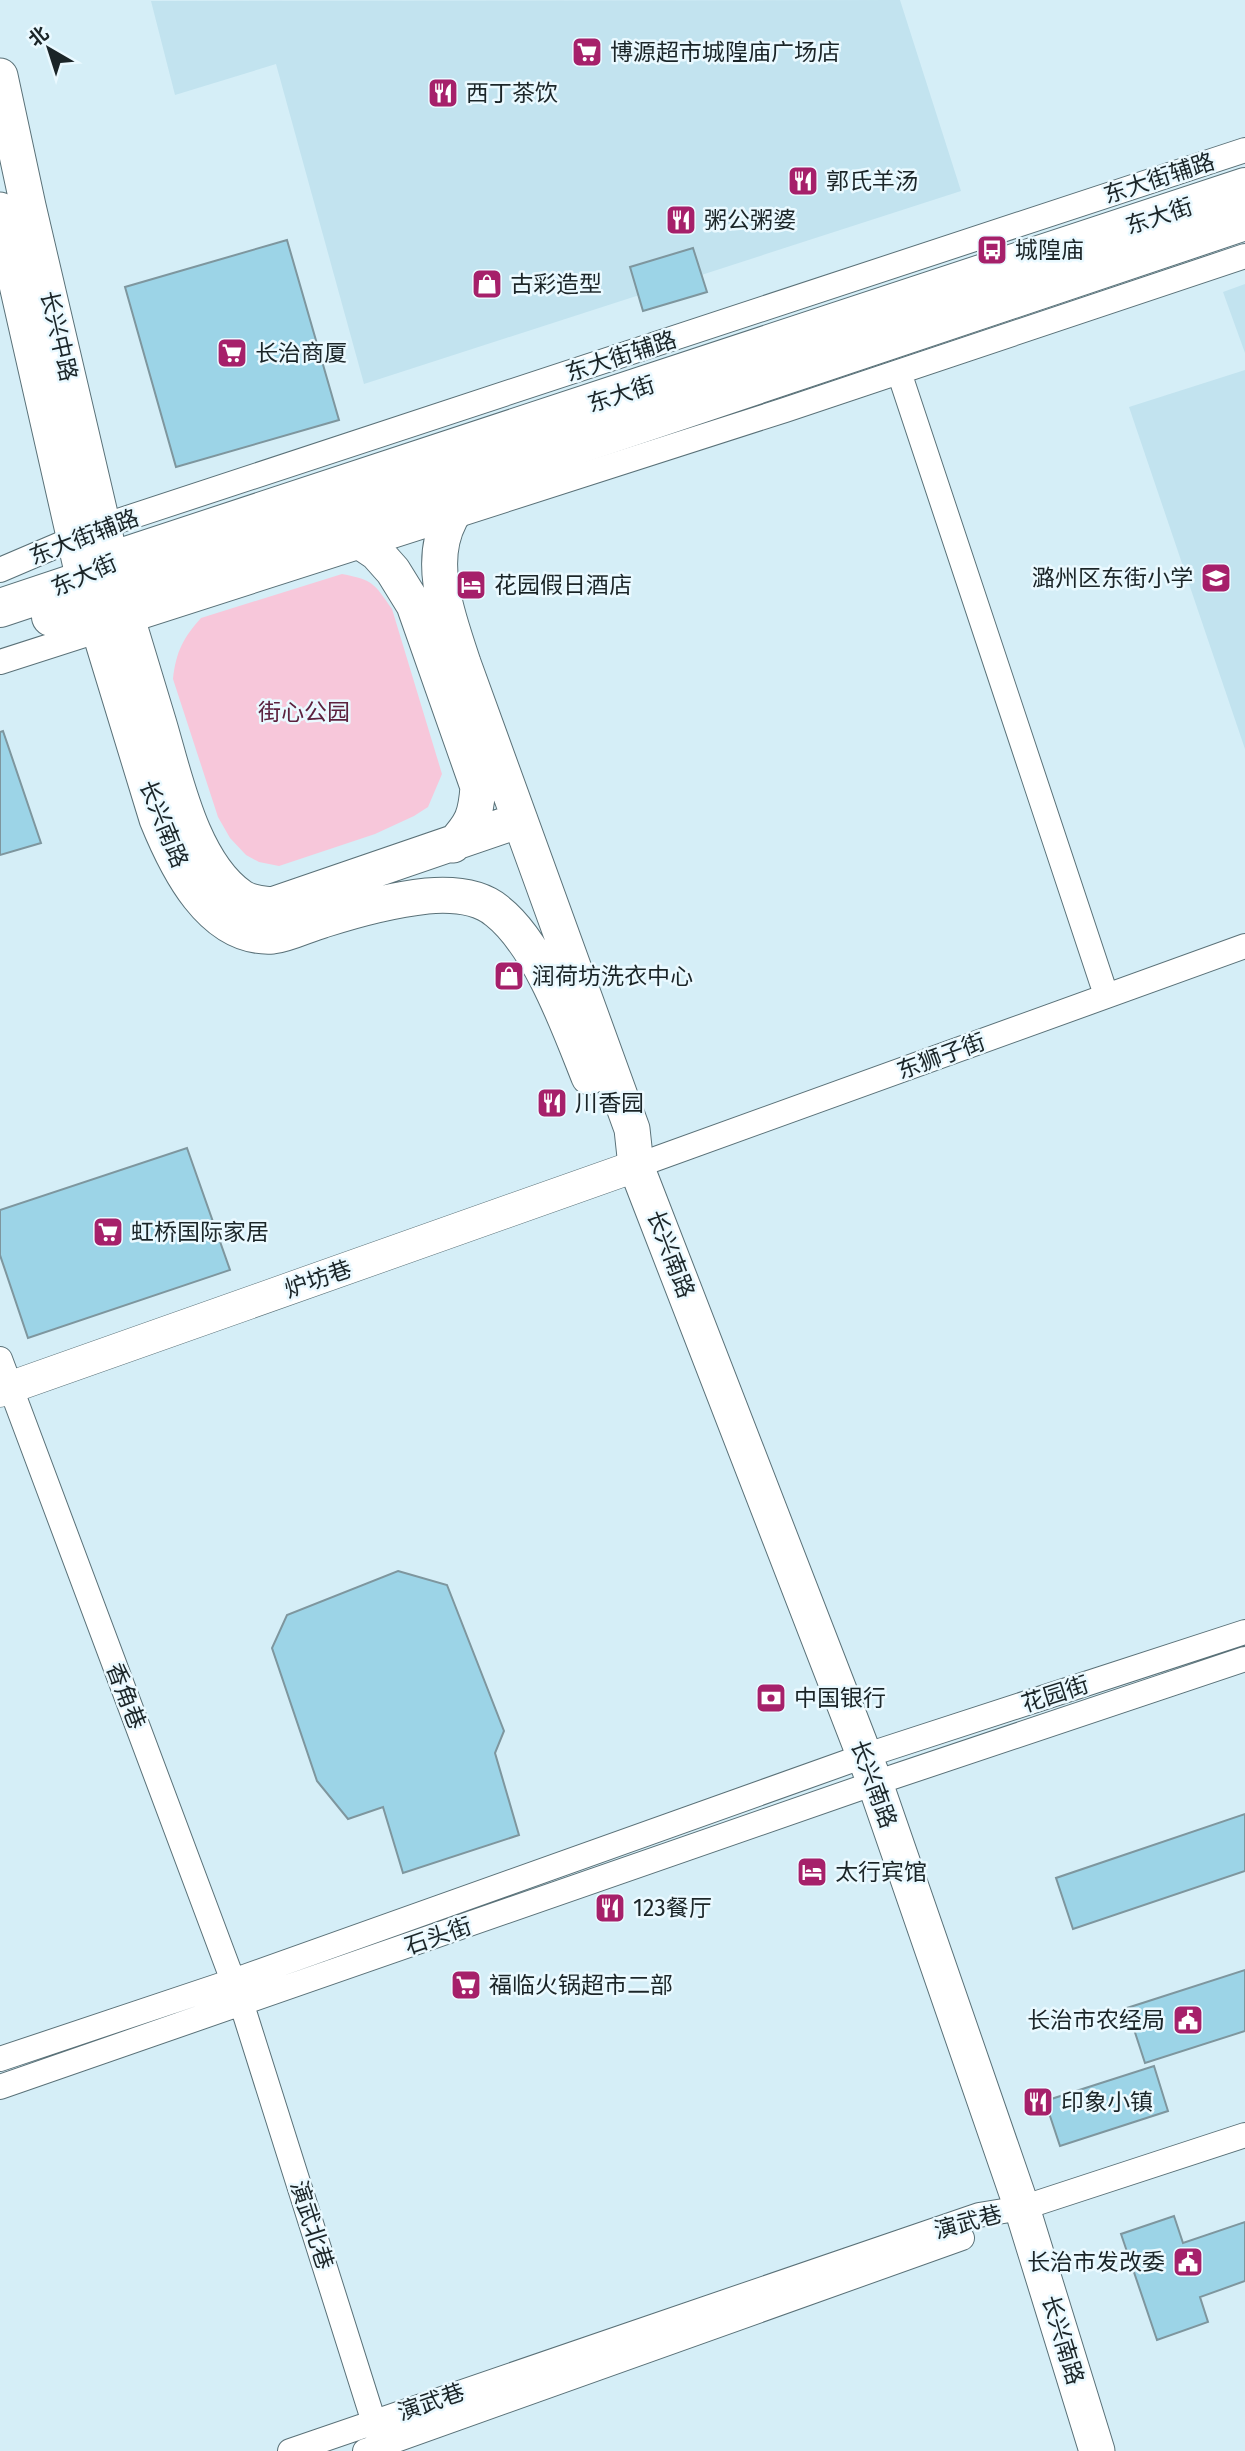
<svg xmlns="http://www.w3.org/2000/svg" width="1245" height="2451" viewBox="0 0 1245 2451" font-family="'Fira Sans','Noto Sans SC',sans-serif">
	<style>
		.built { fill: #c2e3ef }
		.green { fill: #f7c7da }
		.building { fill: #9cd4e7; stroke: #7e969e; stroke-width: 2 }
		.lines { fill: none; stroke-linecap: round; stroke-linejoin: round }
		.minor-casing { stroke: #5a7178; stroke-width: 26 }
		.tertiary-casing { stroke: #5a7178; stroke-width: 33 }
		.secondary-casing { stroke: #5a7178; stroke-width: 37 }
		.primary-casing { stroke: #5a7178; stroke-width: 40 }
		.minor { stroke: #fff; stroke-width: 24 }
		.tertiary { stroke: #fff; stroke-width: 32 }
		.secondary { stroke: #fff; stroke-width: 35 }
		.primary { stroke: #fff; stroke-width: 38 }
		.labels { text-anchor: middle; stroke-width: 5; stroke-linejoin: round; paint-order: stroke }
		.poi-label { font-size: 23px; fill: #1b2528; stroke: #eaf9ff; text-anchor: start }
		.street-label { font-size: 23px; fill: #1b2528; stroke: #eaf9ff }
		.park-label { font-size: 23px; fill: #5c213e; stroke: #eaf9ff }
	</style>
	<rect width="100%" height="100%" fill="#d5eef7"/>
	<path class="built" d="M900,0L961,191L364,384L276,64L175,95L151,1Z
		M1245,284V353L1223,292Z
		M1245,370V749L1129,407Z"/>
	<path class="green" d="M342,574C373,580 374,583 392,609L442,774L428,807L414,816L375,834L279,866L259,862L246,855L230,838L218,817L173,679C176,652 183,638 201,618Z"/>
	<path class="building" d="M287,240L339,420L176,467L125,287Z
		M693,248L707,292L643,311L630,267Z
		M3,731L41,843L0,855V732Z
		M187,1148L230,1270L28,1338L0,1255V1210Z
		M398,1571L447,1585L504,1731L495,1753L519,1835L403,1873L383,1807L348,1819L317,1781L272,1648L287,1615Z
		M1245,1814V1871L1073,1929L1056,1878Z
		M1245,1970V2031L1145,2063L1127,2008Z
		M1154,2066L1168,2111L1060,2146L1045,2101Z
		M1174,2216L1183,2243L1245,2222V2281L1200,2297L1208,2322L1157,2340L1121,2234Z"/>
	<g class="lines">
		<g class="minor-casing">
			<path id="minor" d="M899,372L1106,995
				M0,570L103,526L1245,150
				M0,662L785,410L1245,256
				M636,1166L1245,946
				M0,1359L242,2005L383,2451
				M0,2059L233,1981L864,1756L1245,1632
				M0,2087L875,1783L1245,1659
				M290,2451L979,2215L1022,2208L1245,2135
				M365,2451L962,2238"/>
		</g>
		<g class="tertiary-casing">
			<path id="tertiary" d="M0,1391L636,1166"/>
		</g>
		<g class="secondary-casing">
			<path id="secondary" d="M0,76L28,206L111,561
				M0,210L84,580L157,819C176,866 211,940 273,936C289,934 308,924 323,920C357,909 391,900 427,896C451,894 478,895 497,911C540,945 569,1027 589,1077
				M485,476C473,489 458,503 450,519C426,564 449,619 463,663L632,1129L636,1166L875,1783L1022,2208L1097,2451
				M334,524L377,553L393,571L414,605L478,787C476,816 472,824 453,845
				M120,595C133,638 146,681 159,724C175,778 192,863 241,897C250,903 261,904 272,905L520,820"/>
		</g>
		<g class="primary-casing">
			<path id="primary" d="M0,608L84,580L111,561L1245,187
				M51,617L485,476L1245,221"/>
		</g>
		<use href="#minor" class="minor"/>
		<use href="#tertiary" class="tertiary"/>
		<use href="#secondary" class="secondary"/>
		<use href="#primary" class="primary"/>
	</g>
	<defs>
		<g id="supermarket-square" transform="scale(1.575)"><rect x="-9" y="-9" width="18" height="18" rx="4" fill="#a6206a" stroke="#eaf9ff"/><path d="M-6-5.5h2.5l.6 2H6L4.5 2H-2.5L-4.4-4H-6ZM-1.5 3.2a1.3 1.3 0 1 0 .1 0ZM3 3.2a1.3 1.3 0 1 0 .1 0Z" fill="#fff"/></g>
		<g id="restaurant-square" transform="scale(1.575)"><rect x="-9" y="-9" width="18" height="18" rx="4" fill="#a6206a" stroke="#eaf9ff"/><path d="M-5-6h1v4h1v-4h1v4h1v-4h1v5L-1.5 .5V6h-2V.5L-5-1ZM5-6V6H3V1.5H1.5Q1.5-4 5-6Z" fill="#fff"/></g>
		<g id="bus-square" transform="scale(1.575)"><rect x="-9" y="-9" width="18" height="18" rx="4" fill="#a6206a" stroke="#eaf9ff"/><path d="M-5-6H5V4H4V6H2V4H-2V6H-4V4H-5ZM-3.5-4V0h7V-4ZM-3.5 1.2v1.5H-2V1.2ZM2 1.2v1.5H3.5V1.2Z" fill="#fff"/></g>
		<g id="shop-square" transform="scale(1.575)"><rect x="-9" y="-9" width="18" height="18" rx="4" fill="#a6206a" stroke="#eaf9ff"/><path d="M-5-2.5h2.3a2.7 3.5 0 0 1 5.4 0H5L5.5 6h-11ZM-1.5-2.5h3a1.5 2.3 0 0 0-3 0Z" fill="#fff"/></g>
		<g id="school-square" transform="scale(1.575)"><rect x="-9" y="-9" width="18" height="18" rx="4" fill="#a6206a" stroke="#eaf9ff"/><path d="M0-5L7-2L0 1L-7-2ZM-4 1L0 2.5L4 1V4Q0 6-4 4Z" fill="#fff"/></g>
		<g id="hotel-square" transform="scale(1.575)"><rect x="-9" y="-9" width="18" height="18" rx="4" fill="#a6206a" stroke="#eaf9ff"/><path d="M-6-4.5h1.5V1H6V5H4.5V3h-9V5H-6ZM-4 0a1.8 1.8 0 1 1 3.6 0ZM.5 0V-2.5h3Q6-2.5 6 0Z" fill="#fff"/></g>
		<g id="bank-square" transform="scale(1.575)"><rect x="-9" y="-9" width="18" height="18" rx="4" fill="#a6206a" stroke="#eaf9ff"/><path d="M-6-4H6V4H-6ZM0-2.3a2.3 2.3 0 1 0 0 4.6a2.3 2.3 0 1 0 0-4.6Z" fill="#fff"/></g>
		<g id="civic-square" transform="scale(1.575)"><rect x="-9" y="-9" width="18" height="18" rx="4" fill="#a6206a" stroke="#eaf9ff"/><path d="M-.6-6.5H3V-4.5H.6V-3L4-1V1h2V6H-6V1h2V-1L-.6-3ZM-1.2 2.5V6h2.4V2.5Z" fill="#fff"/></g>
	</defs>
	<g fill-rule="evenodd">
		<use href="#supermarket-square" x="587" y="52"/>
		<use href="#restaurant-square" x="443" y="93"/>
		<use href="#restaurant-square" x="803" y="181"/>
		<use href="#restaurant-square" x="681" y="220"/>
		<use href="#bus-square" x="992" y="250"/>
		<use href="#shop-square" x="487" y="284"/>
		<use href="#supermarket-square" x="232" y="353"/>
		<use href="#school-square" x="1216" y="578"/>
		<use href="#hotel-square" x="471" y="585"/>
		<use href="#shop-square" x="509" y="976"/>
		<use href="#restaurant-square" x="552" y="1103"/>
		<use href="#supermarket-square" x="108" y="1232"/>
		<use href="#bank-square" x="771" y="1698"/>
		<use href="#hotel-square" x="812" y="1872"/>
		<use href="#restaurant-square" x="610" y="1908"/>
		<use href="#supermarket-square" x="466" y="1985"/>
		<use href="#civic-square" x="1188" y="2020"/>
		<use href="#restaurant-square" x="1038" y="2102"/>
		<use href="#civic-square" x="1188" y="2262"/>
	</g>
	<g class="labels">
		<g class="poi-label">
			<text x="610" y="60">博源超市城隍庙广场店</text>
			<text x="466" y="101">西丁茶饮</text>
			<text x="826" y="189">郭氏羊汤</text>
			<text x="704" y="228">粥公粥婆</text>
			<text x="1015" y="258">城隍庙</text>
			<text x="510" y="292">古彩造型</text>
			<text x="255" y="361">长治商厦</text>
			<text x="1193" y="586" text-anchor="end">潞州区东街小学</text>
			<text x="494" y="593">花园假日酒店</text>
			<text x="532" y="984">润荷坊洗衣中心</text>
			<text x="575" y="1111">川香园</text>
			<text x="131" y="1240">虹桥国际家居</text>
			<text x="794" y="1706">中国银行</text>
			<text x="835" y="1880">太行宾馆</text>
			<text x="633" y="1916">123餐厅</text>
			<text x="489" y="1993">福临火锅超市二部</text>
			<text x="1165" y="2028" text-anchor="end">长治市农经局</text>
			<text x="1061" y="2110">印象小镇</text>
			<text x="1165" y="2270" text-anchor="end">长治市发改委</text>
		</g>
		<g class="street-label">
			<text transform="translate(1159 178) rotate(-18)" y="8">东大街辅路</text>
			<text transform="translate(1159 216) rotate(-18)" y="8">东大街</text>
			<text transform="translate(59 336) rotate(77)" y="8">长兴中路</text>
			<text transform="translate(621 356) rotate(-18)" y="8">东大街辅路</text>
			<text transform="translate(621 394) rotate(-18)" y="8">东大街</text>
			<text transform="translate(84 537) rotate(-21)" y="8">东大街辅路</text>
			<text transform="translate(84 575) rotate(-24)" y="8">东大街</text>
			<text transform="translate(164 824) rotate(68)" y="8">长兴南路</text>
			<text transform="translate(941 1056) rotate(-20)" y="8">东狮子街</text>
			<text transform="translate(671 1254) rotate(69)" y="8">长兴南路</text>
			<text transform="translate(318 1279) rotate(-19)" y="8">炉坊巷</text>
			<text transform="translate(1055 1694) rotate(-18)" y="8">花园街</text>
			<text transform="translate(126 1696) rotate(69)" y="8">香角巷</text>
			<text transform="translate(874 1784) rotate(70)" y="8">长兴南路</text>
			<text transform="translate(438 1936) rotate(-19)" y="8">石头街</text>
			<text transform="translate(968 2222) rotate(-15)" y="8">演武巷</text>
			<text transform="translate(312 2225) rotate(72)" y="8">演武北巷</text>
			<text transform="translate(1063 2340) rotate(73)" y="8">长兴南路</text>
			<text transform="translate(431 2402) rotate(-19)" y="8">演武巷</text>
		</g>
		<g class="park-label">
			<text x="304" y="720">街心公园</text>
		</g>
	</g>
	<g transform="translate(49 49) rotate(321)" stroke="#eaf9ff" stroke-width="5" paint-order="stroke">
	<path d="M0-5L12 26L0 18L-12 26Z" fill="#1b2528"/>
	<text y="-10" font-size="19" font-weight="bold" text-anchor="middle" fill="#1b2528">北</text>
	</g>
</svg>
